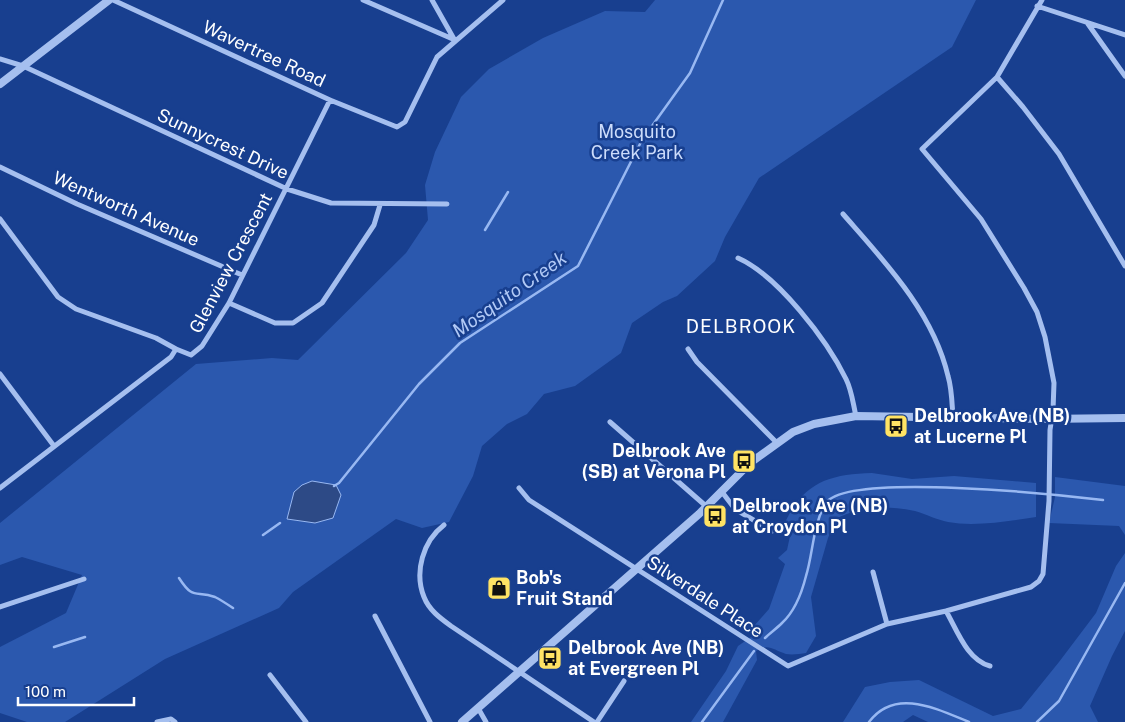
<svg xmlns="http://www.w3.org/2000/svg" width="1125" height="722" viewBox="0 0 1125 722" font-family="'Public Sans',sans-serif">
	<style>
		.green { fill: #2b58ae }
		.water { fill: #2d4a86; stroke: #98b8f2 }
		.lines { fill: none; stroke-linecap: round; stroke-linejoin: round }
		.stream { stroke: #98b8f2; stroke-width: 2.5 }
		.minor { stroke: #a5bfef; stroke-width: 5 }
		.tertiary { stroke: #a5bfef; stroke-width: 8 }
		.labels { text-anchor: middle; stroke-width: 5; stroke-linejoin: round; paint-order: stroke }
		.street-label { font-size: 18px; fill: #fff; stroke: #183f8f }
		.park-label { font-size: 18px; fill: #ccdcfb; stroke: #183f8f }
		.poi-label { font-size: 18px; font-weight: bold; fill: #fff; stroke: #183f8f; text-anchor: start }
		.water-label { font-size: 19px; font-style: italic; fill: #b1c9f6; stroke: #183f8f }
		.neighbourhood-label { font-size: 19px; letter-spacing: 1px; fill: #fff; stroke: #183f8f }
	</style>
	<rect width="100%" height="100%" fill="#183f8f"/>
	<path class="green" d="M655,0H976L952,47L759,178L725,237L715,261L677,296L663,302L632,323L621,353L575,386L544,394L527,414L507,424L482,446L473,476L449,522L422,528L396,519L293,592L279,608L165,659L65,722H27L0,713V647L66,613L82,575L22,557L0,565V523L196,364L272,358L298,360L406,253L428,220L425,185L435,152L461,97L489,69L543,38L605,11L645,12Z
		M872,473L912,479L954,476L1036,483V517C1009,521 975,527 948,522C937,520 926,514 915,511C888,505 863,506 837,518L828,538L811,597L816,636L806,653C800,654 792,655 786,654C773,650 769,643 756,651L757,660L723,722H691L726,671L738,646L751,637L753,627L769,609L785,564L778,558L787,550L790,536L784,525C802,483 829,474 872,473Z
		M1055,477L1125,486V535L1119,526L1049,523L1055,497Z
		M1125,553V631L1112,656L1090,706L1098,722H928L913,715L903,722H843L865,687L890,682L919,680L993,716L1021,709L1059,662L1096,613L1116,566Z"/>
	<path class="water" d="M312,481L336,485L341,495L333,518L315,523L287,519L294,492L302,485Z"/>
	<g class="lines">
		<path class="stream" d="M485,230L508,192
			M334,486L339,483L419,384L460,343L578,266L642,140L690,73L723,0
			M263,535L280,523
			M179,578C194,601 195,590 215,597C221,600 227,604 233,608
			M765,638C770,633 776,629 782,623C794,612 802,592 806,576C813,554 813,523 826,503C847,472 1062,495 1103,500
			M54,647L85,637
			M702,722L754,651
			M869,722C895,687 937,709 969,722
			M1037,722L1059,701L1125,583"/>
		<path class="minor" d="M113,0L330,100L397,127L405,122L437,57L503,0
			M363,0L455,40
			M432,0L454,39
			M1037,6L1125,35
			M1088,24L1125,76
			M0,59L23,66L287,189L331,203L447,204
			M997,77L1023,107L1059,154L1125,266
			M0,167L77,204L242,275
			M843,214C885,262 933,312 948,376C952,389 952,404 953,418
			M0,219L58,297L76,309L156,338L176,349
			M738,258C778,276 827,340 846,379C852,391 853,404 856,416
			M229,303L275,323H293L322,303L374,225L380,205
			M688,349L697,362L776,442
			M0,374L54,446
			M610,422L707,507
			M0,488L171,357L176,349L191,355L202,346L229,303L330,100
			M519,488L529,500L788,666L887,624L946,611L1031,587L1039,581L1043,574L1049,501L1050,430L1053,410L1054,383L1045,337L1037,312L1024,288L981,219L922,149L997,77L1042,0
			M722,492L735,509L772,531
			M444,525C423,541 414,572 424,597C429,610 440,618 451,626L594,722
			M873,572L887,624
			M0,607L84,579
			M946,611C957,630 967,660 990,666
			M375,616L430,722
			M270,675L306,722
			M478,708L486,722
			M157,722L171,719L175,722
			M597,722L624,681"/>
		<path class="tertiary" d="M0,84L109,0
			M462,722L699,514L750,463L793,432L814,424L856,416L1042,419L1125,418"/>
	</g>
	<defs>
		<g id="bus-square" transform="scale(1.25)"><rect x="-9" y="-9" width="18" height="18" rx="4" fill="#ffe364" stroke="#183f8f"/><path d="M-5-6H5V4H4V6H2V4H-2V6H-4V4H-5ZM-3.5-4V0h7V-4ZM-3.5 1.2v1.5H-2V1.2ZM2 1.2v1.5H3.5V1.2Z" fill="#111"/></g>
		<g id="shop-square" transform="scale(1.25)"><rect x="-9" y="-9" width="18" height="18" rx="4" fill="#ffe364" stroke="#183f8f"/><path d="M-5-2.5h2.3a2.7 3.5 0 0 1 5.4 0H5L5.5 6h-11ZM-1.5-2.5h3a1.5 2.3 0 0 0-3 0Z" fill="#111"/></g>
	</defs>
	<g fill-rule="evenodd">
		<use href="#bus-square" x="896" y="426"/>
		<use href="#bus-square" x="744" y="461"/>
		<use href="#bus-square" x="715" y="516"/>
		<use href="#shop-square" x="499" y="588"/>
		<use href="#bus-square" x="550" y="658"/>
	</g>
	<g class="labels">
		<g class="street-label">
			<text transform="translate(264 54) rotate(25)" y="6">Wavertree Road</text>
			<text transform="translate(223 144) rotate(25)" y="6">Sunnycrest Drive</text>
			<text transform="translate(126 209) rotate(24)" y="6">Wentworth Avenue</text>
			<text transform="translate(231 263) rotate(-62)" y="6">Glenview Crescent</text>
			<text transform="translate(705 597) rotate(33)" y="6">Silverdale Place</text>
		</g>
		<g class="park-label">
			<text x="637" y="138">Mosquito<tspan x="637" dy="21">Creek Park</tspan></text>
		</g>
		<g class="poi-label">
			<text x="914" y="422">Delbrook Ave (NB)<tspan x="914" dy="21">at Lucerne Pl</tspan></text>
			<text x="726" y="457" text-anchor="end">Delbrook Ave<tspan x="726" dy="21">(SB) at Verona Pl</tspan></text>
			<text x="732" y="512">Delbrook Ave (NB)<tspan x="732" dy="21">at Croydon Pl</tspan></text>
			<text x="516" y="584">Bob's<tspan x="516" dy="21">Fruit Stand</tspan></text>
			<text x="568" y="654">Delbrook Ave (NB)<tspan x="568" dy="21">at Evergreen Pl</tspan></text>
		</g>
		<g class="water-label">
			<text transform="translate(509 294) rotate(-35)" y="7">Mosquito Creek</text>
		</g>
		<g class="neighbourhood-label">
			<text x="741" y="333">DELBROOK</text>
		</g>
	</g>
	<path d="M18 697v8h116v-8" fill="none" stroke="#ffffff" stroke-width="2.5"/>
	<text x="25" y="697" font-size="15" fill="#ffffff" stroke="#183f8f" stroke-width="4" paint-order="stroke">100 m</text>
</svg>
